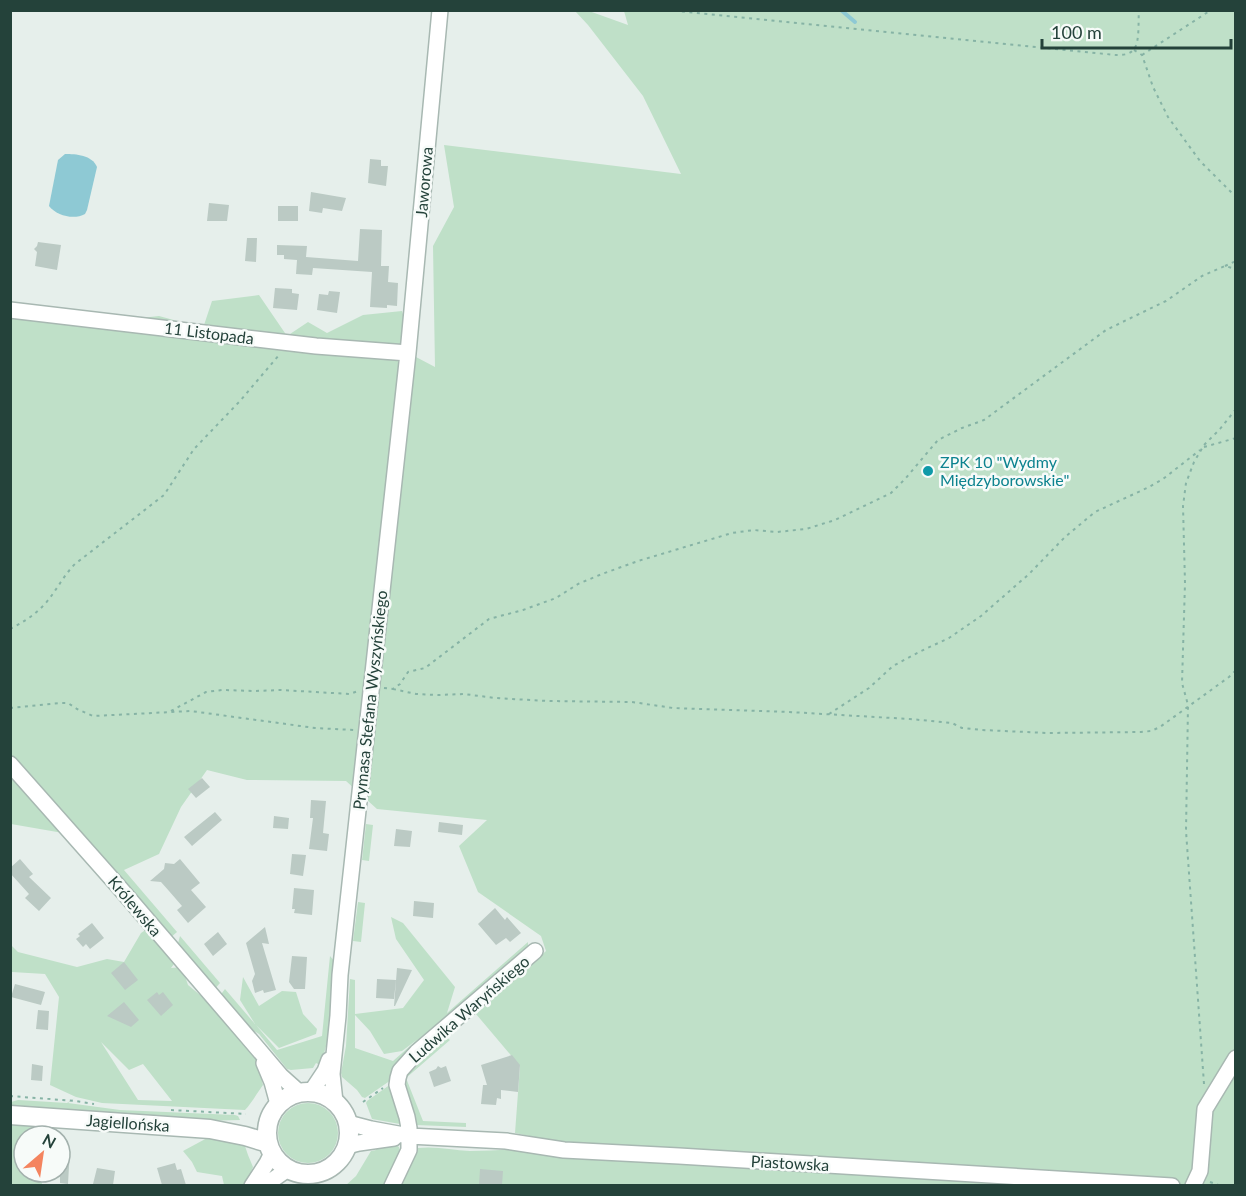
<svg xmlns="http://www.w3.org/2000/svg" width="1246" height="1196" viewBox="0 0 1246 1196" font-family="Lato,sans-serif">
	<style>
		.green { fill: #bfe0c8; fill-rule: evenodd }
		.water { fill: #8ec9d4 }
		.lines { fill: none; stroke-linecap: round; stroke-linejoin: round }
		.stream { stroke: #8ec9d4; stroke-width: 4 }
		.building { fill: #bbcac4 }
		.minor-casing { stroke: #a8b8b2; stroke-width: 18 }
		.tertiary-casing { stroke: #a8b8b2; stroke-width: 21 }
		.path { stroke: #86b3a5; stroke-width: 2; stroke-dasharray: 3 4.5; stroke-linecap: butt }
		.minor { stroke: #fff; stroke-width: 15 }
		.tertiary { stroke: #fff; stroke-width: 18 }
		.culture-dot { fill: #0f9aa8; stroke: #f7fbf9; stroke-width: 2 }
		.labels { text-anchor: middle; stroke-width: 5; stroke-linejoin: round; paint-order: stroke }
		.street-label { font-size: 16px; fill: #24423a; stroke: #f7fbf9 }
		.culture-label { font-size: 16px; fill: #0d838f; stroke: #f7fbf9; text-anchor: start }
	</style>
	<rect width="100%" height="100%" fill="#e6efeb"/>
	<path class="green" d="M575,11H589L628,25L624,11H1235V1185H399L418,1148C436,1146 452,1150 470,1151C503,1151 536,1147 569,1144L515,1133L520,1066L476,1014L546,951L541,936L478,892L459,846L487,820L377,809L346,781L247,780L207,770L181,807L159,854L124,870L177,932L170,938L86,843V837L11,824L10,315L79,325L159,316L203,328L212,301L259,295L287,336L308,322L327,333L363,315L402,311L416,357L435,367L433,246L454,207L444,145L681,174L643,96L588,25Z
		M366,824L373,825L369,861L362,860Z
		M358,902L365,903L361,942L353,941Z
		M391,917L403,923L455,987L447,1013L528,942V949L404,1056C396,1063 393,1069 391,1080L365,1098L362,1097L357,1090L342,1077L341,1073L346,1046L350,979L355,980V1014L403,1008L424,980L396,939ZM355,1015L370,1031L384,1054L402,1051L418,1039L393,1061L355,1048Z
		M150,927L177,960L171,968L182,967L188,985L206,1000L252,1052L266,1079L262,1081L263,1085C257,1093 251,1104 245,1110L102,1103L76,1097L68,1103L120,1110L235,1115L238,1116L240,1120L38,1125V1136H24V1172H41L42,1185H11V1102L18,1100L67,1103L76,1097L50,1085L59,997L45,974L12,972L11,975V945L18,952L77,967L107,959L124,962L141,933ZM101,1042L129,1070L143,1064L172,1101L138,1100Z
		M180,936L220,983L213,991L177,947Z
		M330,956L335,962C332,997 333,1033 320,1065L316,1063L313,1068L291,1070L287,1069L259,1034L247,1027L219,997L225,989L255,1024L240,1000L243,977L259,1006L282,991L296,992L303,1014L317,1029L316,1034L279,1048L256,1025L277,1050L322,1036Z
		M444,1036L450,1040L406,1078L423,1121L466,1123V1127L416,1125L404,1091L403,1080L406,1071Z
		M391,1084L402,1123L400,1124L372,1119L366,1103L367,1101Z
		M278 1133a30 30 0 1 1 60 0a30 30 0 1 1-60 0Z
		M209,1137L241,1144L245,1146L248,1155L253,1167L251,1172L254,1174L246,1185H224L222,1176L197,1172L192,1162L183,1151Z
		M376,1145H396L399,1147L400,1151L384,1185L345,1186L356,1176L371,1151L376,1150Z"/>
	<path class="water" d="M65,154C76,154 92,155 97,167L87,210L85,214C74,220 57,216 49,206L58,160Z"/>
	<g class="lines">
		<path class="stream" d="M841,10L855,22"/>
	</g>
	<path class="building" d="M370,159L381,160V166H388L386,186L368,183Z
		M311,192L346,198L342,211L323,208L322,213L309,211Z
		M209,203L229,205L227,221H207Z
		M278,206H298V221H278Z
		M360,229L382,230L381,266H389L388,282L398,283L397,306L387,305V308L370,307L372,272L313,268L312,275L296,274L297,260L284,259V255H277V245L307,246L306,257L358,261Z
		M247,238H257L256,262L245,261Z
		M38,242L61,245L57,270L35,266L37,252L34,249L37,246Z
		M275,288L292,289V293L299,294L297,310L273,308Z
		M329,291L340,292L337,313L317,310L319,294L328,295Z
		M202,778L210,787L196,798L188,789Z
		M311,800L326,801L323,833L329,834L327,851L309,849L313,818H310Z
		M215,812L222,820L192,846L184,837Z
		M274,816L289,818L288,829L273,828Z
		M439,822L463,825L462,835L438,832Z
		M396,829L412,831L410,847L394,846Z
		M292,854L306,855L303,876L290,874Z
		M20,859L33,874L29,877L51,898L39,911L25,898L29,894L10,873V868Z
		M180,859L200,883L191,890L206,907L188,923L177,910L182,906L169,891L161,882L150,881L164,869L165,863L174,864Z
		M294,888L314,890L312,915L294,913L295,909H292Z
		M414,901L434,903L433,918L413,916Z
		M495,908L505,920L507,917L521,933L510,942L506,938L496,945L478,924Z
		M92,923L104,938L90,949L86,944L83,947L76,939L80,936L78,934Z
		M265,927L269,944L262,943L276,990L264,993L263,990L255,993L252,981L255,974L246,943Z
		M218,932L227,944L213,956L204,944Z
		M292,956L307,957L305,989H294L289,982Z
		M124,962L138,980L125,990L111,973Z
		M397,968L412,970L395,1006H394Z
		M377,979L396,980L394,999L376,998Z
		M15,984L45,992L41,1005L11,997Z
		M157,992L159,995L163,992L173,1005L161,1016L147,1000Z
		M124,1002L139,1020L131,1027L107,1016Z
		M38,1010L49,1011L48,1030L36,1029Z
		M512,1055L520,1065L518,1092L501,1090V1099L497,1098L496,1105L481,1104L483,1085H487L481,1065Z
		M32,1064L43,1066L42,1081L31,1080Z
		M438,1066L441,1068L446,1066L451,1081L434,1087L429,1072L436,1069Z
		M60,1149H70L68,1184L60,1183Z
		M175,1163L177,1170L181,1169L186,1185H162L157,1168Z
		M97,1168L115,1171L113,1185L93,1184Z
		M480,1169L503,1171L502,1185H479Z"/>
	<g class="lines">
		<g class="minor-casing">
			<path id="minor" d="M10,310L316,346L408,353
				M10,764L119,887L258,1049L281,1076L300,1093
				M264,1063L272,1082L278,1104
				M311,1092L325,1071L329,1060
				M335,1102L332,1074L338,1016L340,975L408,353L440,10
				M348,1123L371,1129L409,1136L506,1141L564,1150L679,1156L1172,1186
				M347,1146L359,1143L394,1138
				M252,1186L267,1163L272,1153
				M264,1186L288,1169
				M392,1186L409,1150V1128L407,1117L397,1085L398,1078L400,1071L417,1052L535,951
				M1193,1186L1200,1171L1205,1109L1236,1058"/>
		</g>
		<g class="tertiary-casing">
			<path id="tertiary" d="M267 1133a41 41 0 1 1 82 0a41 41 0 1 1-82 0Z
				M10,1115L210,1129L245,1136L268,1143"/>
		</g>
		<path class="path" d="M667,10L1116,55C1122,55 1130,55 1134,49C1140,42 1138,20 1139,10
			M1134,50L1142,55L1153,87L1168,117L1200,161L1236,197
			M1142,55L1211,10
			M1225,266L1236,261
			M1204,447L1236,438
			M10,629C22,623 33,616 42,607C55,594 62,577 75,564L164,495L194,449L240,401L279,355
			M384,688L393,689L400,684L408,672L425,668L489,619L523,610L556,598L578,584L602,574L638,561L732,533L754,530L777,532L806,529L835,520L891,493L905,479L938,440L962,428L984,420L1106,330L1166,301L1202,276L1225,266L1236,269
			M393,689L416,694L438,695L464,694L495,698L548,701L632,702L673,708L789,712L910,719L952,723L962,728L982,730L1048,733L1141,732L1151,731L1160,727L1229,677L1236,670
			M10,708L60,703H68L77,709L93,716L191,711L315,728L355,730
			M171,711L206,692L222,690L255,691L281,690L350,694L358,691
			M829,714L869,688L893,666L921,651L949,638L981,616L1029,574L1065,537L1095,512L1147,488L1163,479L1200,450
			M1204,1084L1186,831L1188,705L1182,683L1185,583L1183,506L1186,483L1194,462L1204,445L1220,429L1236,409
			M10,1096L75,1101L94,1104
			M363,1102L383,1088
			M171,1110L246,1114
			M1210,1182L1221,1186"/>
		<use href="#minor" class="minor"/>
		<use href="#tertiary" class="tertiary"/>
	</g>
	<circle class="culture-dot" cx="928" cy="471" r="6"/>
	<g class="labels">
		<g class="street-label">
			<text transform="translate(424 182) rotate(-85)" y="6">Jaworowa</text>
			<text transform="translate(209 333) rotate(7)" y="6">11 Listopada</text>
			<text transform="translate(370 700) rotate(-84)" y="6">Prymasa Stefana Wyszyńskiego</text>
			<text transform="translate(135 906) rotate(50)" y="6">Królewska</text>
			<text transform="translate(469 1009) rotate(-41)" y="6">Ludwika Waryńskiego</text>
			<text transform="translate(128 1123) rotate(4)" y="6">Jagiellońska</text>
			<text transform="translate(790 1163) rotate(3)" y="6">Piastowska</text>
		</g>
		<g class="culture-label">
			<text x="940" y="468">ZPK 10 "Wydmy<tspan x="940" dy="18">Międzyborowskie"</tspan></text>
		</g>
	</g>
	<rect width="1246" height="1196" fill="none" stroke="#24423a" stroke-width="24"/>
	<g transform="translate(42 1154) rotate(29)"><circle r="28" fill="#f7fbf9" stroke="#a3b1ad" stroke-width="1.5"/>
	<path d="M0-4.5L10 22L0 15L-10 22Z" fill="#f4845f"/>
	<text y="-9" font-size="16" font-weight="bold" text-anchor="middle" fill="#24423a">N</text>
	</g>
	<path d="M1042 39v9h189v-9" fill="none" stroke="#24423a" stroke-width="3"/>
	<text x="1051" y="39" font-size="18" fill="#24423a" stroke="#f7fbf9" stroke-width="4.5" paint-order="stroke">100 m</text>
</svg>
